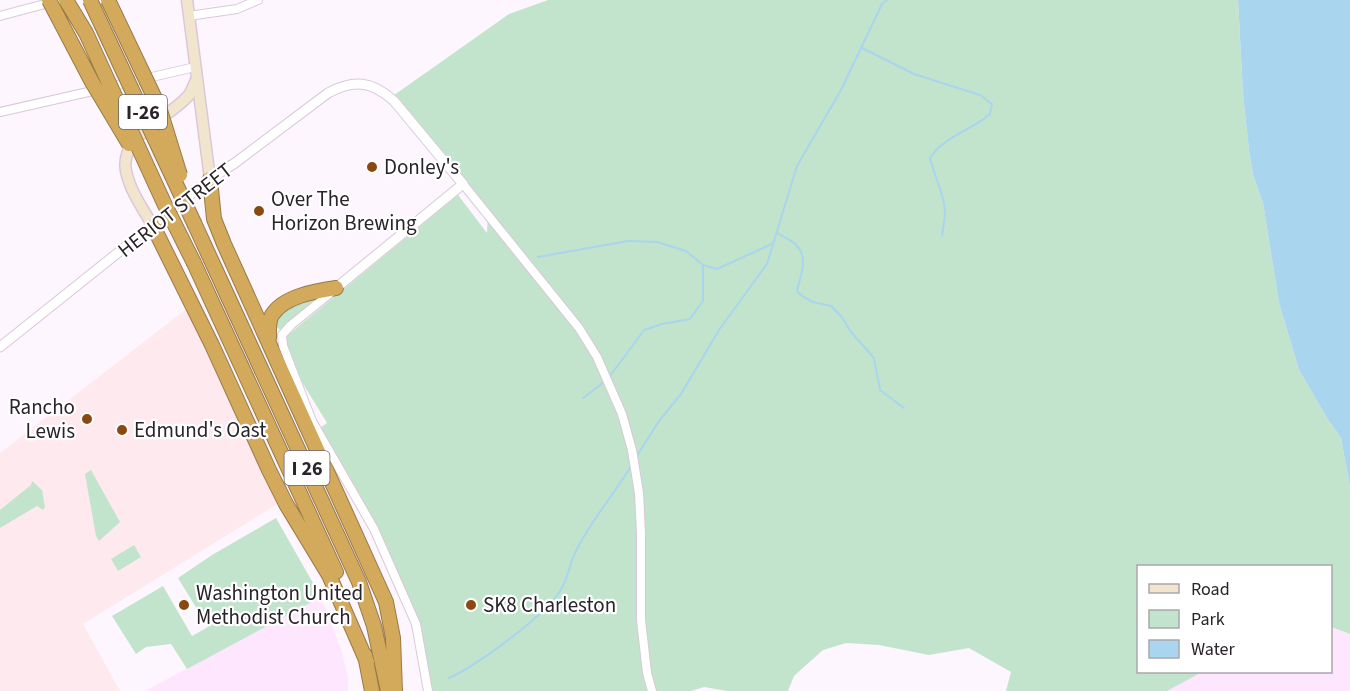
<svg xmlns="http://www.w3.org/2000/svg" width="1350" height="691" viewBox="0 0 1350 691" font-family="'Source Sans 3',sans-serif">
	<style>
		.commercial { fill: #fee9ee }
		.built { fill: #fde6fe }
		.green { fill: #c2e4cc }
		.water { fill: #aad5ee }
		.lines { fill: none; stroke-linecap: round; stroke-linejoin: round }
		.stream { stroke: #aad5ee; stroke-width: 2 }
		.minor-casing { stroke: #dac8da; stroke-width: 10 }
		.tertiary-casing { stroke: #dac8da; stroke-width: 11 }
		.secondary-casing { stroke: #dac8da; stroke-width: 13 }
		.motorway-casing { stroke: #987a4a; stroke-width: 16 }
		.minor { stroke: #fff; stroke-width: 8 }
		.tertiary { stroke: #fff; stroke-width: 9 }
		.secondary { stroke: #f2e5ce; stroke-width: 10 }
		.motorway { stroke: #d3a95c; stroke-width: 14 }
		.motorway-bridge-casing { stroke: #987a4a; stroke-width: 16; stroke-linecap: butt }
		.motorway-bridge { stroke: #d3a95c; stroke-width: 14 }
		.poi-dot { fill: #894911; stroke: #fff; stroke-width: 2 }
		.labels { text-anchor: middle; stroke-width: 4.5; stroke-linejoin: round; paint-order: stroke }
		.shield { fill: #fff; stroke: #6a656a; stroke-width: 1.5 }
		.shield-label { font-size: 20px; font-weight: bold; fill: #2a232a }
		.poi-label { font-size: 21px; fill: #2a232a; stroke: #fff; text-anchor: start }
		.street-label { font-size: 21px; fill: #2a232a; stroke: #fff }
	</style>
	<rect width="100%" height="100%" fill="#fdf6fe"/>
	<path class="commercial" d="M193,304L284,500L83,624L120,691H0V453Z"/>
	<path class="built" d="M321,597L341,649L348,677V691H145Z
		M1331,627L1350,634V691H1167L1202,672H1330Z"/>
	<path class="green" d="M548,0H1238L1243,94L1249,150L1253,175L1263,203L1279,303L1299,370L1327,418L1341,438L1350,487V634L1331,627L1330,566H1138V672H1202L1167,691H1006L1011,672L969,648L929,655L879,645L846,643L823,650L794,676L788,691H727L704,687L691,691H428L416,624L395,573L317,430L327,423L297,374L283,339L458,195L487,233L488,213L390,98L509,14Z
		M321,297L281,331L276,326L274,319L288,306Z
		M91,470L120,522L99,541L96,536L85,474Z
		M32,481L42,490L45,507L43,510L37,506L0,528V510L31,485Z
		M276,518L321,597L187,669L171,644L146,647L136,654L112,616L163,586L192,636L208,627L178,578L212,555Z
		M134,545L141,557L118,571L111,559Z"/>
	<path class="water" d="M1238,0H1350V487L1341,438L1327,418L1299,370L1279,303L1263,203L1253,175L1249,150L1243,94Z"/>
	<g class="lines">
		<path class="stream" d="M862,48L914,74L980,95L992,104L990,114C971,131 944,136 930,158C934,175 944,194 945,211C945,219 943,228 942,236
			M777,233C784,237 793,241 798,247C808,258 800,278 797,291L802,296L813,302L831,306L841,316L851,332L874,358L880,390L904,408
			M538,257L628,241L657,242L686,251L703,265L717,269L774,243
			M583,398L599,386L613,372L644,330L662,324L690,319L703,301V265
			M635,459L659,421L681,394L719,330L767,264L797,166L841,90L882,4L887,0
			M449,678C476,666 545,616 560,591C568,580 569,565 575,553C590,521 615,494 632,464"/>
		<g class="minor-casing">
			<path id="minor" d="M0,16L60,0
				M189,16L237,9L258,0
				M109,87L195,67
				M0,112L97,90
				M463,184L579,328L597,357L622,414L632,450L639,493L641,533V620L647,673L652,691
				M333,291L291,325L282,335L283,346L312,421L374,529L416,624L428,691"/>
		</g>
		<g class="tertiary-casing">
			<path id="tertiary" d="M0,347L210,179L235,163L328,93C354,79 372,81 394,101L463,184L336,288"/>
		</g>
		<g class="secondary-casing">
			<path id="secondary" d="M187,0L210,179
				M153,226C143,209 130,191 126,171C119,135 170,118 189,95C192,90 194,84 197,78"/>
		</g>
		<g class="motorway-casing">
			<path id="motorway" d="M210,179L214,219L224,244L386,602L393,638L395,691
				M195,225L359,582L374,626L388,691
				M153,226L212,345L269,470L286,504L329,575L367,662
				M194,263L336,572
				M269,338C269,331 268,322 272,315C284,296 316,291 336,288
				M365,655L372,691"/>
		</g>
		<use href="#minor" class="minor"/>
		<use href="#tertiary" class="tertiary"/>
		<use href="#secondary" class="secondary"/>
		<use href="#motorway" class="motorway"/>
		<g class="motorway-bridge-casing">
			<path id="motorway-bridge" d="M49,0L92,82L129,144
				M66,0L86,33L164,203L194,263
				M90,0L195,225
				M108,0L159,107L180,175"/>
		</g>
		<use href="#motorway-bridge" class="motorway-bridge"/>
	</g>
	<g class="poi-dot">
		<circle cx="372" cy="167" r="6"/>
		<circle cx="259" cy="211" r="6"/>
		<circle cx="87" cy="419" r="6"/>
		<circle cx="122" cy="430" r="6"/>
		<circle cx="184" cy="605" r="6"/>
		<circle cx="471" cy="605" r="6"/>
	</g>
	<g class="labels">
		<g class="shield">
			<rect x="119" y="95" width="48" height="34" rx="4.5"/>
			<rect x="284.5" y="451" width="45" height="34" rx="4.5"/>
		</g>
		<g class="shield-label">
			<text x="143" y="119">I-26</text>
			<text x="307" y="475">I 26</text>
		</g>
		<g class="poi-label">
			<text x="384" y="174">Donley's</text>
			<text x="271" y="206">Over The<tspan x="271" dy="24">Horizon Brewing</tspan></text>
			<text x="75" y="414" text-anchor="end">Rancho<tspan x="75" dy="24">Lewis</tspan></text>
			<text x="134" y="437">Edmund's Oast</text>
			<text x="196" y="600">Washington United<tspan x="196" dy="24">Methodist Church</tspan></text>
			<text x="483" y="612">SK8 Charleston</text>
		</g>
		<g class="street-label">
			<text transform="translate(175 210) rotate(-38)" y="7">HERIOT STREET</text>
		</g>
	</g>
	<rect x="1137" y="565" width="195" height="108" fill="#ffffff" stroke="#aaa7aa" stroke-width="1.5"/>
	<rect x="1149" y="584" width="30" height="9" fill="#f2e5ce" stroke="#aaa7aa" stroke-width="1.5"/>
	<text x="1191" y="595" font-size="18" fill="#2a232a">Road</text>
	<rect x="1149" y="610" width="30" height="18" fill="#c2e4cc" stroke="#aaa7aa" stroke-width="1.5"/>
	<text x="1191" y="625" font-size="18" fill="#2a232a">Park</text>
	<rect x="1149" y="640" width="30" height="18" fill="#aad5ee" stroke="#aaa7aa" stroke-width="1.5"/>
	<text x="1191" y="655" font-size="18" fill="#2a232a">Water</text>
</svg>
